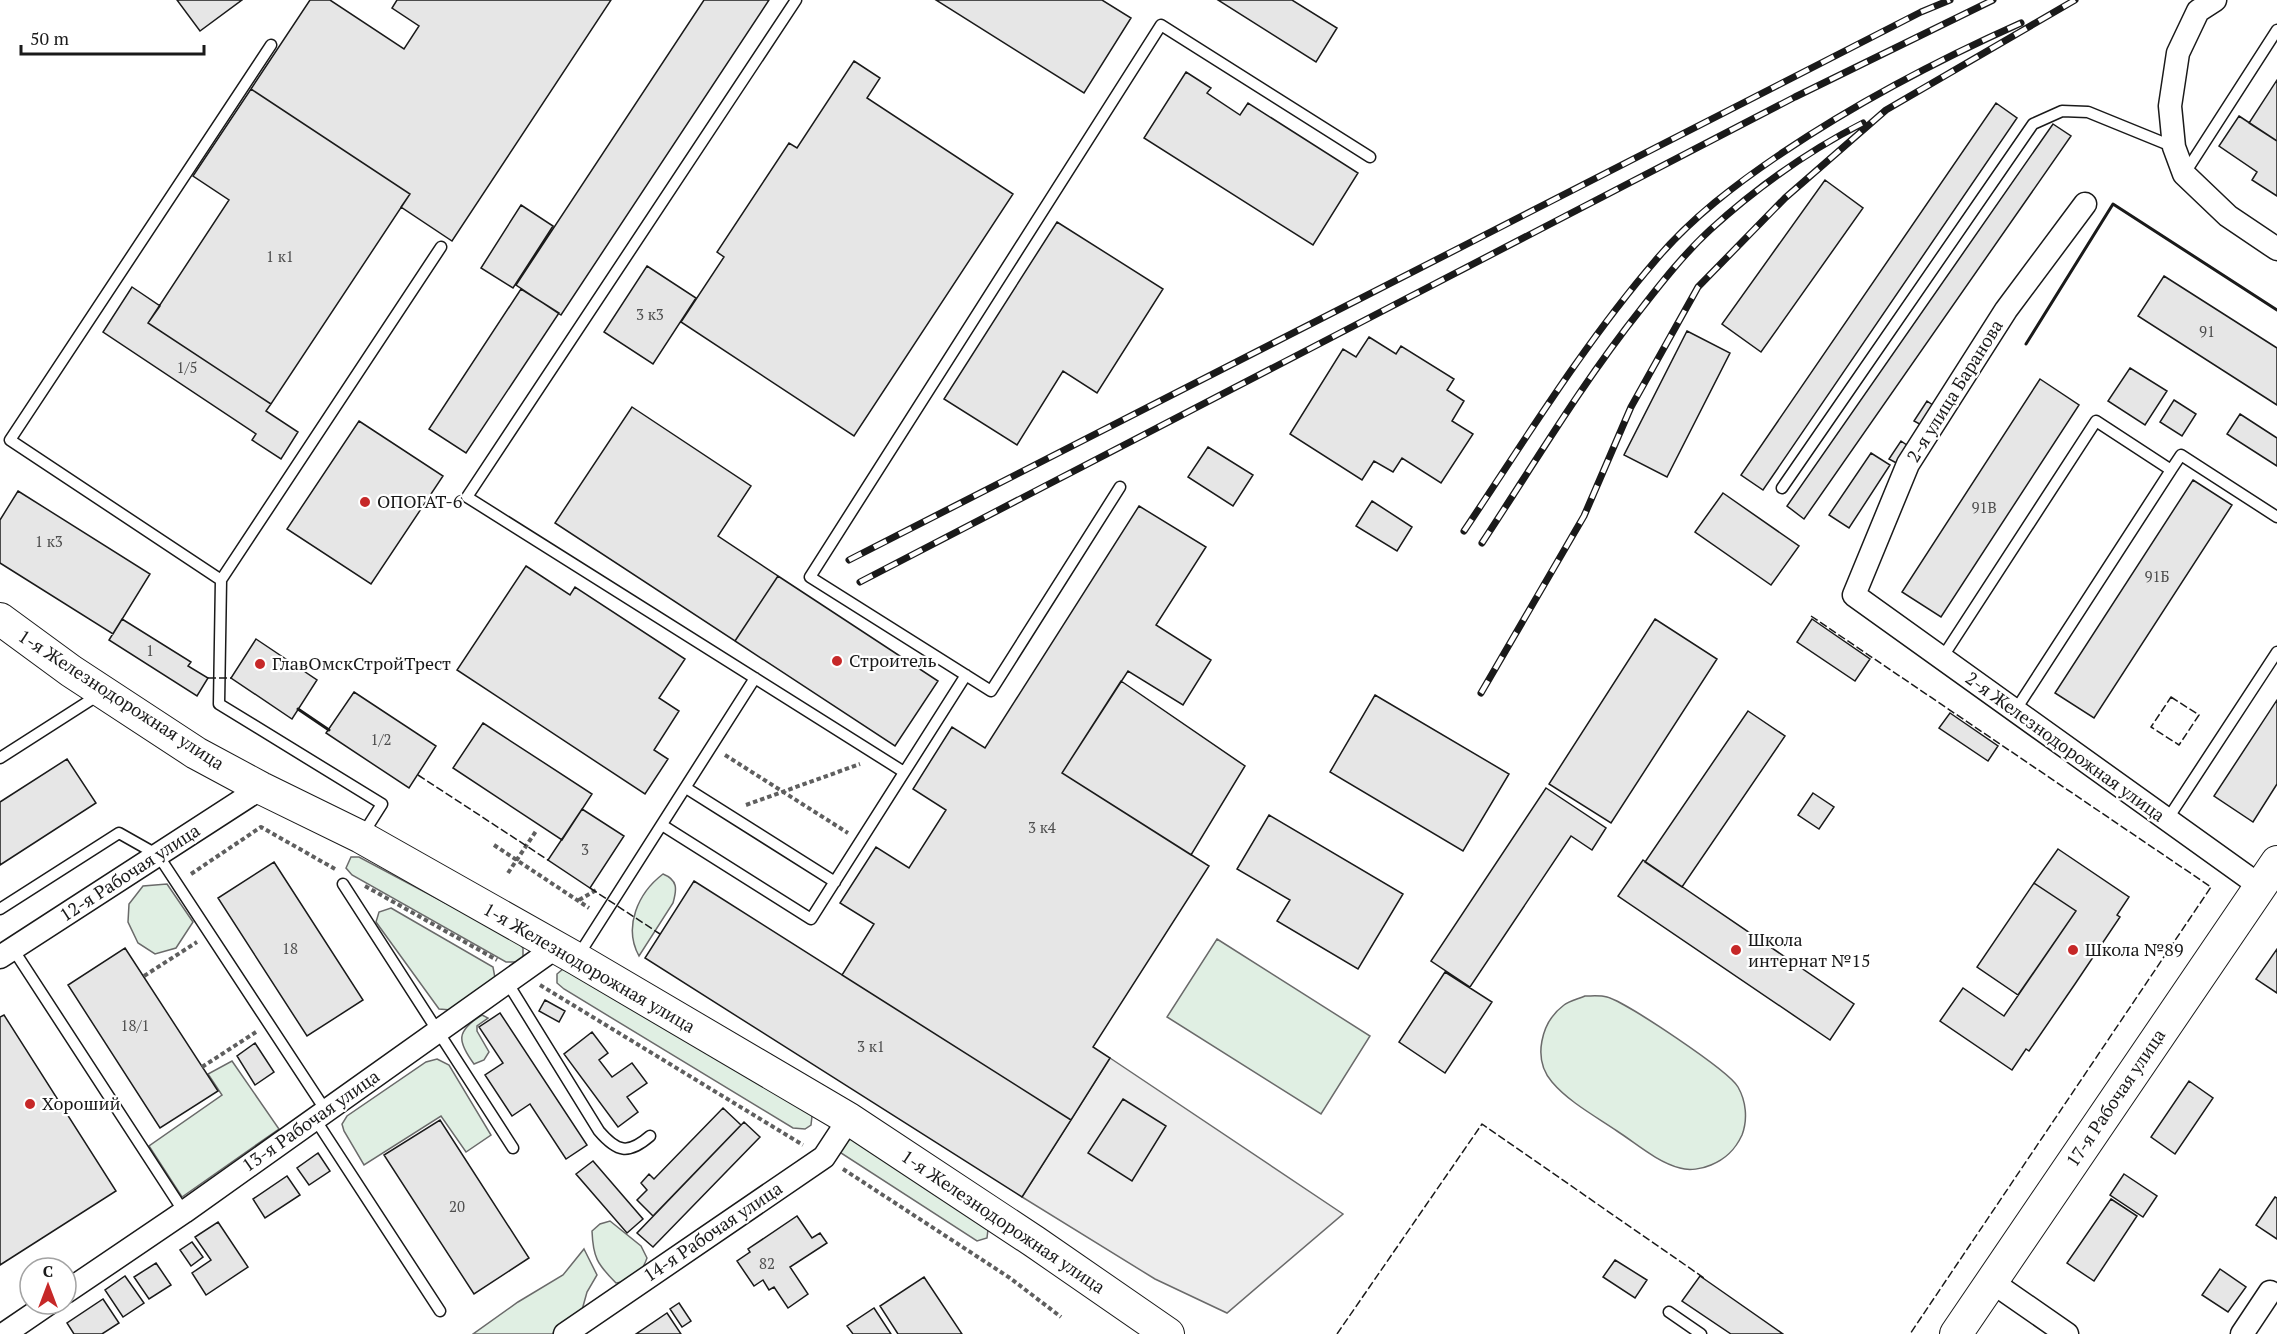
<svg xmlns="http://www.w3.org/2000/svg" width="2277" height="1334" viewBox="0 0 2277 1334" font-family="'PT Serif',serif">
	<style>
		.green { fill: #e0efe3; stroke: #6a6a6a; stroke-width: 1.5 }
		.parking { fill: #ededed; stroke: #6a6a6a; stroke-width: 1.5 }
		.building { fill: #e6e6e6; stroke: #1a1a1a; stroke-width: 1.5 }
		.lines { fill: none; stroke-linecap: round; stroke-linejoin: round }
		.lane-casing { stroke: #1a1a1a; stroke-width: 13 }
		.street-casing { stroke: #1a1a1a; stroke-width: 25 }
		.secondary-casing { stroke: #1a1a1a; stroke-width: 34 }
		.path { stroke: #5f5f5f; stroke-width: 4; stroke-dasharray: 4.5 3; stroke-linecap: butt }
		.lane { stroke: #fff; stroke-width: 10 }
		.street { stroke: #fff; stroke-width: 22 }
		.secondary { stroke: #fff; stroke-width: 32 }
		.rail-casing { stroke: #1a1a1a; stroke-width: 7 }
		.rail { stroke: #fff; stroke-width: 4.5; stroke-dasharray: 14; stroke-linecap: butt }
		.fence { stroke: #1a1a1a; stroke-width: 1.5; stroke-dasharray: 8 3; stroke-linecap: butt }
		.wall { stroke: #1a1a1a; stroke-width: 3 }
		.poi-dot { fill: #c62828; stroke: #fff; stroke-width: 2 }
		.labels { text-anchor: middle; stroke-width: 4.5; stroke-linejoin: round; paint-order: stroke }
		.number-label { font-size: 15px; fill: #4d4d4d }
		.street-label { font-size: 18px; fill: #1a1a1a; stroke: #fff }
		.poi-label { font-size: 18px; fill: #1a1a1a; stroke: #fff; text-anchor: start }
	</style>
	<rect width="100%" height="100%" fill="#fff"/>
	<path class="green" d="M351,857H359L517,941L523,948V957L518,962H506L352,875L346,868Z
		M663,874C678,880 677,889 673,903L639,956C623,927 638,893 663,874Z
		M167,884L193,922L176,948L155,954L138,943L128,922L129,904L143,886Z
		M391,908L493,967L495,978L451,1010L439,1009L376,922L379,912Z
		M1217,939L1370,1036L1321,1114L1167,1017Z
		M563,969L807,1108L812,1116L811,1125L805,1129L793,1128L564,989L557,983V974Z
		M1585,996C1592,996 1600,995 1607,997C1626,1002 1729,1071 1738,1087C1746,1101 1748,1119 1742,1135C1735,1150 1726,1159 1711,1165C1702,1169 1689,1171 1680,1168C1657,1162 1637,1144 1617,1131C1595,1116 1569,1102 1552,1082C1532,1059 1541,1022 1564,1005C1569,1001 1578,999 1585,996Z
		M482,1015L488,1018L477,1026V1031L489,1052L484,1060L474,1064C457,1041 456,1031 482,1015Z
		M437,1059L449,1065L491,1135L466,1152L441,1116L364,1165L344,1131L342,1124L347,1116L426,1062Z
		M232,1061L279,1129L182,1197L149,1146L222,1095L208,1074Z
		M842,1138H852L988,1229L987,1238L977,1241L841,1153L838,1144Z
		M610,1221L641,1246L647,1258C642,1273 632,1282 616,1283C597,1264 593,1257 592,1231L600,1224Z
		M584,1249L597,1275L587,1292L582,1310L552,1334H473L518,1302L563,1275Z"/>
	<path class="parking" d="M1110,1058L1343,1214L1227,1313L1155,1279L1022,1197Z"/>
	<path class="building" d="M177,0H242L200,31Z
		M310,0H330L404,49L419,26L392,8L397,0H611L452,241L401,207L410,194L251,89Z
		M704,0H769L561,315L516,285Z
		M936,0H1102L1131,18L1084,93Z
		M1218,0H1292L1337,28L1316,62Z
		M854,61L880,78L867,98L1013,194L854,436L681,322L724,257L717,252L789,143L797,148Z
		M1186,72L1211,88L1207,93L1240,115L1248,103L1358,173L1313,245L1144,138Z
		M2277,80V141L2249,123Z
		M251,89L410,194L271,404L148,323L229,200L193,176Z
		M1996,103L2017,118L1763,490L1741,475Z
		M2239,116L2277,141V196L2252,180L2257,172L2219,146Z
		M2053,124L2071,136L1804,519L1787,506Z
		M1825,180L1863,208L1761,352L1722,324Z
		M521,205L553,226L513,288L481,268Z
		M1057,222L1163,289L1097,393L1063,371L1017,445L944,399Z
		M647,266L696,298L653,364L604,332Z
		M2164,276L2277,348V405L2138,316Z
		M132,287L160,306L148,323L271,404L266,411L298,432L281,459L252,440L256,434L103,332Z
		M521,289L559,313L466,453L429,429Z
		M1687,331L1730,353L1667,477L1624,455Z
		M1369,337L1396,354L1401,346L1454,379L1447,390L1464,401L1452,421L1473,434L1441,483L1402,458L1393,472L1374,461L1362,480L1290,434L1343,349L1356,357Z
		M2130,368L2167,391L2145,425L2108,401Z
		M2040,379L2079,405L1941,617L1902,592Z
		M2174,400L2196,414L2182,436L2160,422Z
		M1927,401L1937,408L1925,427L1914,421Z
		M632,407L751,486L718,536L778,576L735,641L555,523Z
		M2240,414L2277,438V466L2227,434Z
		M359,421L443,476L371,584L287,529Z
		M1901,441L1911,448L1900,465L1889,459Z
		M1208,447L1253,475L1233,506L1188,477Z
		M1871,453L1890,465L1849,528L1829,515Z
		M2193,480L2232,505L2094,718L2055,693Z
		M18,491L150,574L113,634L0,563V520Z
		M1723,493L1799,546L1771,585L1695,532Z
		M1372,501L1412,527L1397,551L1356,526Z
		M1139,506L1206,547L1156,625L1211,660L1183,705L1128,671L1062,773L1209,866L1093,1047L1110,1058L1071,1120L842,975L874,924L840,903L876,847L909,868L946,810L913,789L952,727L985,748Z
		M526,566L570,595L575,587L685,659L659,698L679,711L654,750L668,759L645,794L457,670Z
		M778,576L938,681L895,746L735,641Z
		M122,619L191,662L188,666L208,678L197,696L109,640Z
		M1655,619L1717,659L1611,823L1549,784Z
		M1812,619L1870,659L1855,681L1797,642Z
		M256,639L317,680L292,719L231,678Z
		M1121,681L1245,766L1191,855L1062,773Z
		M354,692L436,746L409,788L326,733Z
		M1375,695L1509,774L1463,851L1330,772Z
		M2277,700V784L2253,822L2214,796Z
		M1748,711L1785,736L1682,887L1645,862Z
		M1950,713L1998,746L1988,761L1939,728Z
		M483,723L592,794L562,840L453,768Z
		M67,759L96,803L0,865V802Z
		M1546,788L1606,828L1592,850L1571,836L1470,987L1431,961Z
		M1813,793L1834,807L1819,829L1798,815Z
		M582,809L624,836L590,888L548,860Z
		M1269,815L1403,894L1358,969L1277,921L1290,900L1237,869Z
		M2058,849L2129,897L2117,915L2120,917L2075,984L2029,1051L2026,1049L2012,1070L1940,1021L1963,988L2004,1016L2076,911L2034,883Z
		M1643,860L1854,1004L1830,1040L1618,896Z
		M274,862L363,1000L307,1036L218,898Z
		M694,881L1071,1120L1022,1197L645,958Z
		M2034,883L2076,911L2018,995L1977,967Z
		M125,948L218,1091L160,1128L68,985Z
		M2277,949V993L2256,979Z
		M1445,972L1492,1002L1445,1073L1399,1042Z
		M545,1000L565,1011L559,1022L539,1011Z
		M500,1013L587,1145L566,1159L530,1104L512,1116L485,1075L503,1063L479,1027Z
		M4,1015L116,1191L0,1265V1017Z
		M592,1032L608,1053L599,1060L612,1077L632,1063L647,1083L627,1097L638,1112L618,1127L564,1054Z
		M255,1043L274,1072L255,1085L237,1056Z
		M2189,1081L2213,1098L2175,1154L2151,1137Z
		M1123,1099L1166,1126L1132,1181L1088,1153Z
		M723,1108L741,1125L653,1216L637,1200L647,1190L641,1183L649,1174L654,1179Z
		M440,1120L529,1258L474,1294L384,1155Z
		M744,1122L760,1137L653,1247L637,1233Z
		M318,1153L330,1171L309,1185L297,1168Z
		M593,1161L643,1219L627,1233L576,1174Z
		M2124,1174L2157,1196L2143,1217L2110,1195Z
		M287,1176L300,1195L265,1218L253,1199Z
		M2275,1197L2277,1198V1239L2256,1225Z
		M2111,1199L2137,1216L2094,1281L2067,1263Z
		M797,1216L812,1238L820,1233L827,1243L790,1267L808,1294L788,1308L774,1287L769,1290L763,1280L754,1286L737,1261L750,1252L748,1249Z
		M218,1222L248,1267L206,1295L192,1273L211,1260L195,1237Z
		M192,1242L203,1257L191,1266L180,1250Z
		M1615,1260L1647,1280L1635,1298L1603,1277Z
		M156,1263L171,1285L149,1299L134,1277Z
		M2220,1269L2246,1287L2228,1312L2202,1295Z
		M125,1276L144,1303L123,1317L105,1290Z
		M1700,1276L1783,1334H1731L1682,1301Z
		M924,1277L962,1334H898L880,1306Z
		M103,1299L119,1323L102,1334H74L67,1323Z
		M679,1303L691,1321L682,1327L670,1309Z
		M874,1308L891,1334H853L847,1326Z
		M667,1313L681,1334H636Z"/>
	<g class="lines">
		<g class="lane-casing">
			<path id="lane" d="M796,0L467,497L904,772
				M2185,173L2277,30
				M2171,470L2181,455L2277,517
				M1120,487L991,691L810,577L1161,25L1370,157
				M1782,488L2033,124L2062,111L2088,112L2174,147
				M221,580L10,440L271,45
				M1942,658L2096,421L2171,470L2015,711
				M0,758L100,694
				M686,788L835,882
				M2167,820L2277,652
				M662,825L811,919L966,675
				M363,834L382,804L219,704L221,580L441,247
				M343,884L513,1148
				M0,909L119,833L158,855L326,1111
				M13,949L184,1212
				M578,956L755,678
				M507,982L599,1131C617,1152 628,1155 650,1136
				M315,1119L440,1311
				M1669,1312L1701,1334"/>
		</g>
		<g class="street-casing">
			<path id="street" d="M2215,0L2198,11L2178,53L2170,106L2174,147L2184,174L2228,216L2277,249
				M2085,204L2006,310L1908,464L1854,595L2260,886
				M0,957L261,788
				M1992,1282L2067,1334
				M66,1292L184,1212L555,948
				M4,1334L48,1304
				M565,1334L824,1157L849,1119
				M2242,1334L2270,1292"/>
		</g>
		<g class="secondary-casing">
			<path id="secondary" d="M0,619L71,671L196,753L261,788L361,837L577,959L849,1119L1035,1242L1168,1334
				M1956,1334L2277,862"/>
		</g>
		<path class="path" d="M725,755L848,833
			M746,805L860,764
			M494,845L589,908
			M508,873L536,831
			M191,874L261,827L335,869
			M365,886L497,960
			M579,900L598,889
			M144,976L197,942
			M540,985L803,1145
			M202,1067L256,1032
			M843,1169L1010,1278L1061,1317"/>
		<use href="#lane" class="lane"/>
		<use href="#street" class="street"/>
		<use href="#secondary" class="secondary"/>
		<g class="rail-casing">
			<path id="rail" d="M1464,531C1525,440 1583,345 1655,261C1691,218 1736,184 1782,153C1858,102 1938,60 2021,23
				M1482,543C1534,464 1582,383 1641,309C1662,282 1684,254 1710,230C1755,189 1808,151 1863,123
				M849,560L1921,12L1950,0
				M860,582L1795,97L1993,0
				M1481,693L1584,516L1631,407L1698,287L1785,198L1886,110L2075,0"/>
		</g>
		<use href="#rail" class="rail"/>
		<path class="fence" d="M1811,616L2211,887L1910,1334
			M208,678H231
			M2171,697L2199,715L2179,745L2151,727Z
			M418,775L548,860
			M590,888L660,934
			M1337,1334L1482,1124L1704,1278"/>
		<path class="wall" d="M2026,344L2113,204L2277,310
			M298,709L329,730"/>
	</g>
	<g class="poi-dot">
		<circle cx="365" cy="502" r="6"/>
		<circle cx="837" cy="661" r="6"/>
		<circle cx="260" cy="664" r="6"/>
		<circle cx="1736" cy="950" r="6"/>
		<circle cx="2073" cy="950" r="6"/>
		<circle cx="30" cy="1104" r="6"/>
	</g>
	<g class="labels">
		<g class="number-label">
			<text x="280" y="262">1 к1</text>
			<text x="650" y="320">3 к3</text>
			<text x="2207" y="337">91</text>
			<text x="187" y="373">1/5</text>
			<text x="1984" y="513">91В</text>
			<text x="49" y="547">1 к3</text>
			<text x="2157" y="582">91Б</text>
			<text x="150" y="656">1</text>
			<text x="381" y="745">1/2</text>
			<text x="1042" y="833">3 к4</text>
			<text x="585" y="855">3</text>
			<text x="290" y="954">18</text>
			<text x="135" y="1031">18/1</text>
			<text x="871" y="1052">3 к1</text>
			<text x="457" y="1212">20</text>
			<text x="767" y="1269">82</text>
		</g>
		<g class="street-label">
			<text transform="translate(1955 391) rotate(-58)" y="6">2-я улица Баранова</text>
			<text transform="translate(121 700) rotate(33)" y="6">1-я Железнодорожная улица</text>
			<text transform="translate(2065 747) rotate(36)" y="6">2-я Железнодорожная улица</text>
			<text transform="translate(130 873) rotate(-33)" y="6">12-я Рабочая улица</text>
			<text transform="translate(589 968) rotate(30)" y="6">1-я Железнодорожная улица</text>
			<text transform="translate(2116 1098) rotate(-56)" y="6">17-я Рабочая улица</text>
			<text transform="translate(311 1121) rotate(-35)" y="6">13-я Рабочая улица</text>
			<text transform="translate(1003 1222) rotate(34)" y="6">1-я Железнодорожная улица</text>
			<text transform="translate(713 1232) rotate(-34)" y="6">14-я Рабочая улица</text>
		</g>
		<g class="poi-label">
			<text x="377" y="508">ОПОГАТ-6</text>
			<text x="849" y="667">Строитель</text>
			<text x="272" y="670">ГлавОмскСтройТрест</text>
			<text x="1748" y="946">Школа<tspan x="1748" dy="21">интернат №15</tspan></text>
			<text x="2085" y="956">Школа №89</text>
			<text x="42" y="1110">Хороший</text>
		</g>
	</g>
	<g transform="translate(48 1286)"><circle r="28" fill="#ffffff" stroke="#a3a3a3" stroke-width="1.5"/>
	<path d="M0-4.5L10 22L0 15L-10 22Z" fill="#c62828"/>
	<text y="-9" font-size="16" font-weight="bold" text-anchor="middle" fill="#1a1a1a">С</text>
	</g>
	<path d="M21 45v9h183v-9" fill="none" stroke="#1a1a1a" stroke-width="3"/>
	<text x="30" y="45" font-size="18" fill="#1a1a1a" stroke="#ffffff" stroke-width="4.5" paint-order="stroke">50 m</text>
</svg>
